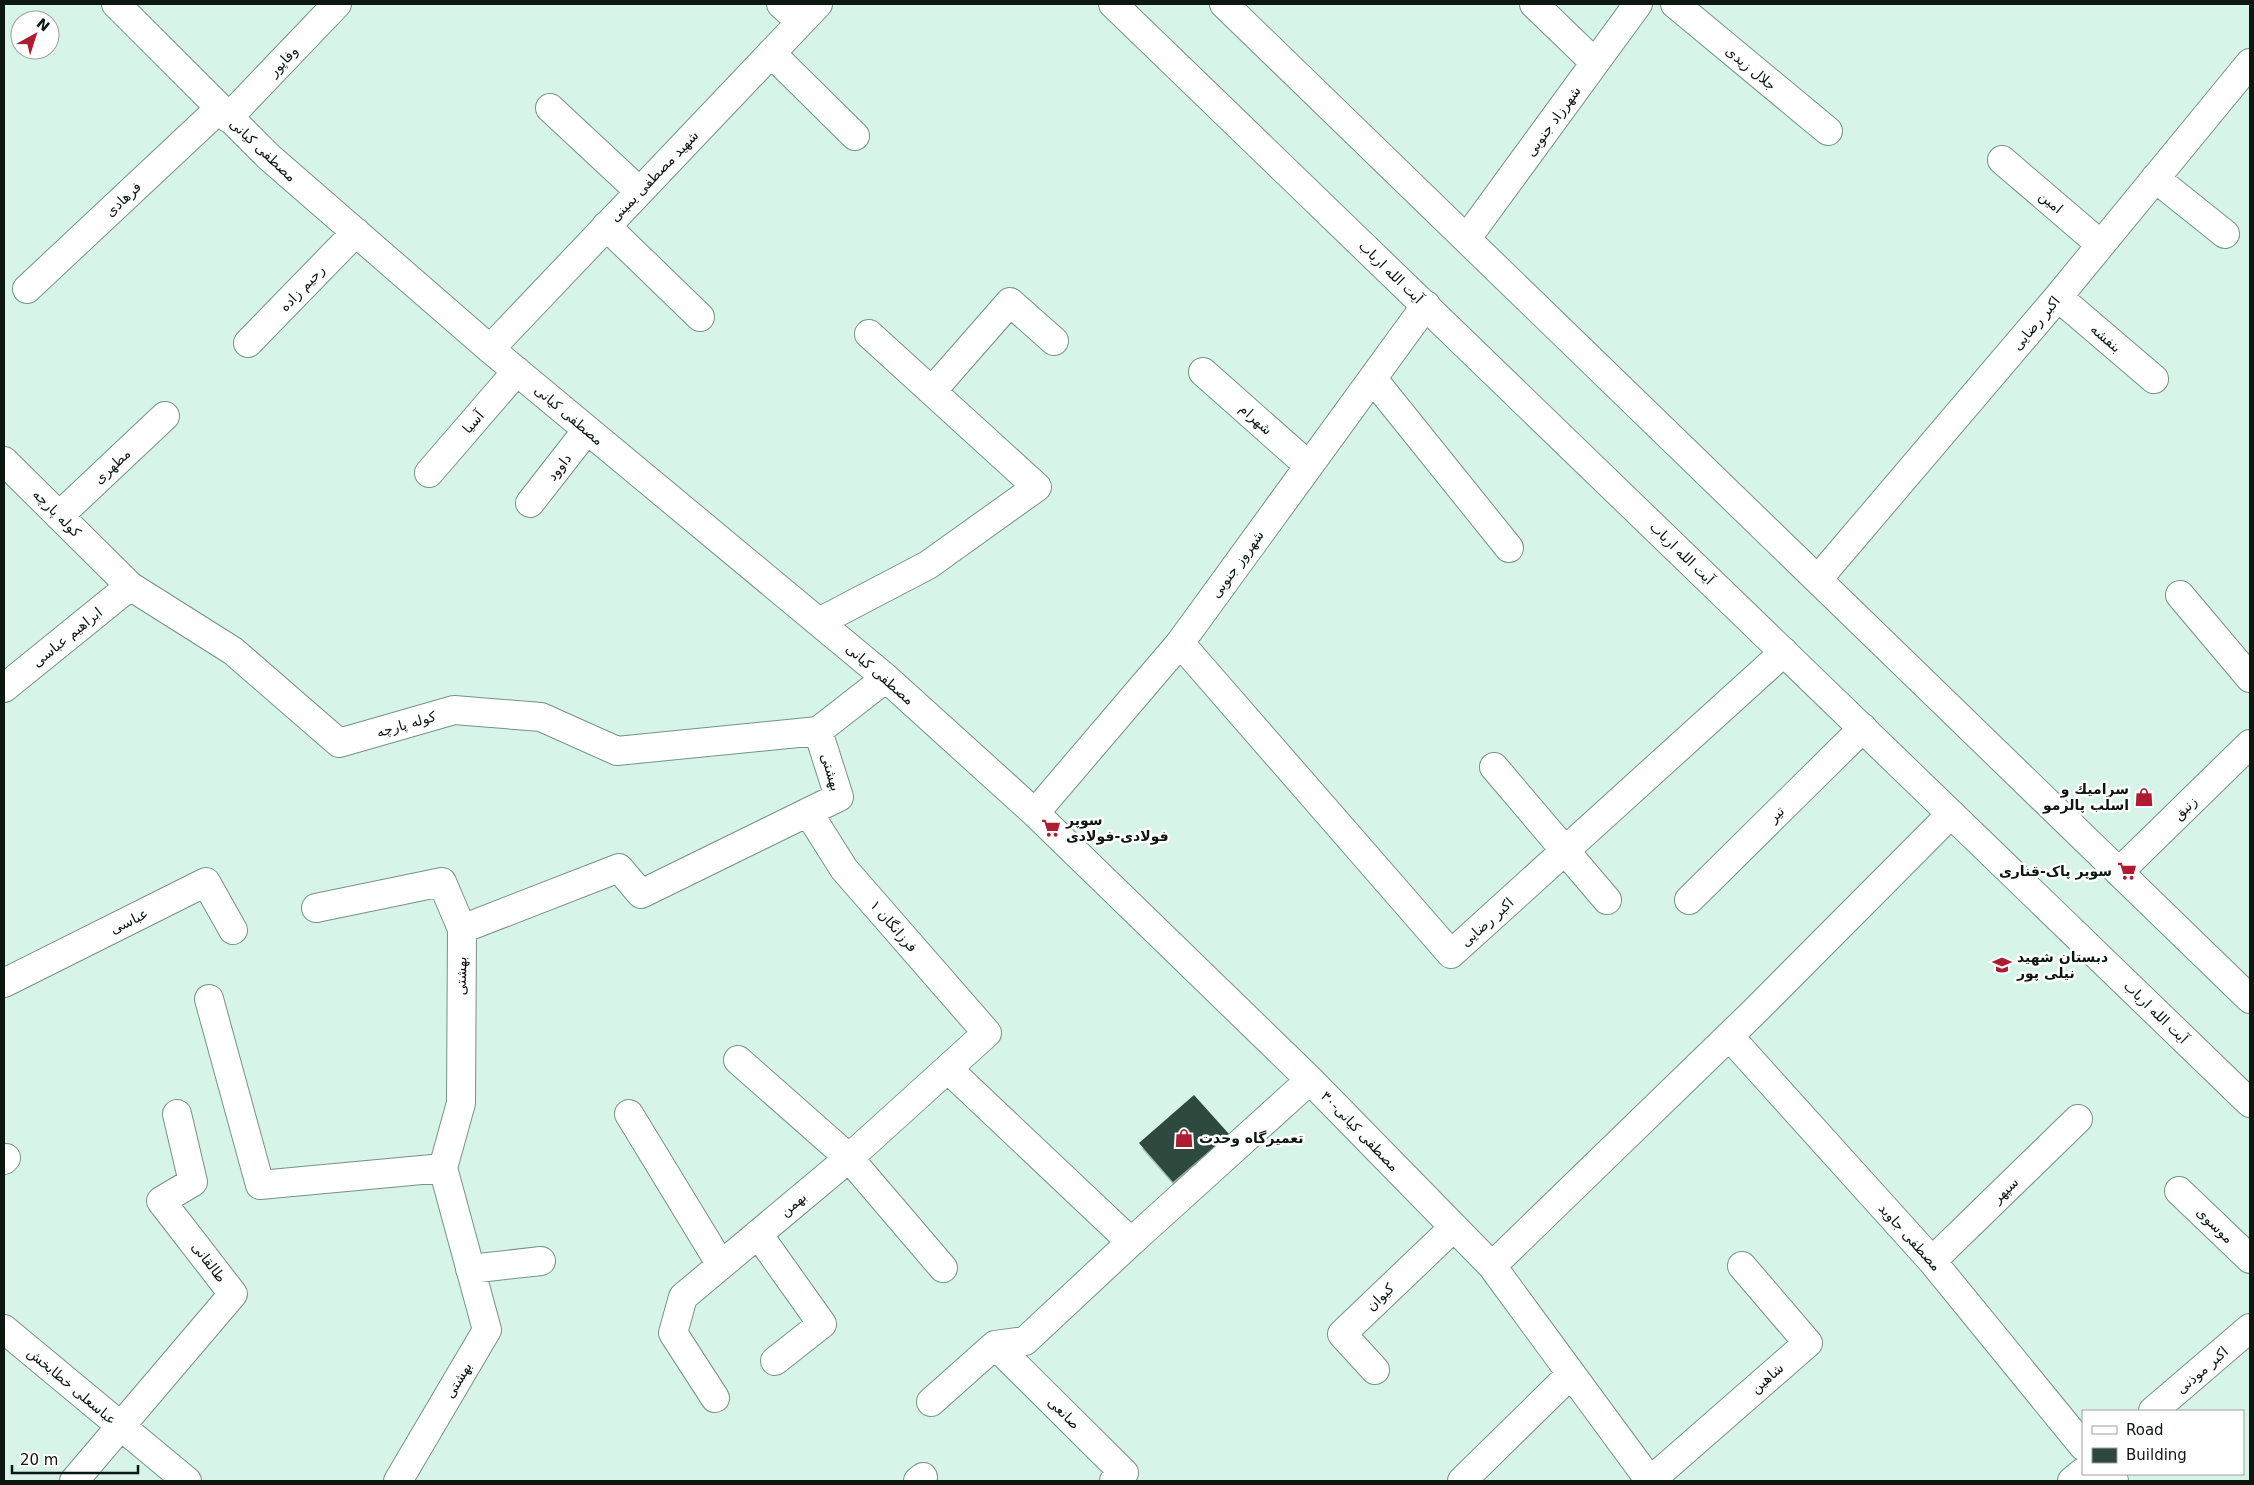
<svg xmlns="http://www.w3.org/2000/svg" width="2254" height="1485" viewBox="0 0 2254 1485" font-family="'DejaVu Sans',Vazirmatn,sans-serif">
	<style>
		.building { fill: #2f483e; filter: url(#shadow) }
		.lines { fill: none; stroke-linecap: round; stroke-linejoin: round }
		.minor-casing { stroke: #779287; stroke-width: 30 }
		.major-casing { stroke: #779287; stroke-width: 30 }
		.minor { stroke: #fff; stroke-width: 28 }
		.major { stroke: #fff; stroke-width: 28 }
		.labels { text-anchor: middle; stroke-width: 5; stroke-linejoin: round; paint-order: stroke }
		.street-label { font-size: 14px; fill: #0c1712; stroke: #fff }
		.poi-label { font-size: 14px; font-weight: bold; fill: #0c1712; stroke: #fff; text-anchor: start }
	</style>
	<defs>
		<filter id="shadow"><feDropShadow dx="3" dy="5.5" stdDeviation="0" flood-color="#0004"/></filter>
	</defs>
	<rect width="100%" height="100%" fill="#d6f4e7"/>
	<path class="building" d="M1194,1095L1229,1134L1173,1182L1139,1143Z"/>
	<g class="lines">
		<g class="minor-casing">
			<path id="minor" d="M116,4L269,157L490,349L886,678L1035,813L1310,1080L1492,1266L1650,1481
				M781,4L801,22
				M1534,4L1595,63
				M1675,4L1828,131
				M771,53L855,136
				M550,108L639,191
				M228,118L337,4
				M2002,160L2100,244
				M2155,178L2225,234
				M606,226L700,317
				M1467,238L1638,4
				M27,289L219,109
				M2058,297L2154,379
				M248,343L356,232
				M490,349L818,4
				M1203,372L1309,466
				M1373,379L1509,548
				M932,391L1010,302L1054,341
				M4,461L130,586L233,651L339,743L454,710L541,717L617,751L818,731L886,678
				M429,473L517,371
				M530,503L587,430
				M59,516L165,416
				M1818,579L2058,297L2250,63
				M2180,595L2250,678
				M819,622L928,565L1037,487L869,334
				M1180,643L1451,954L1784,652
				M4,688L130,586
				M1494,767L1607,900
				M1035,813L1180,643L1426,305
				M2119,872L2250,744
				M1689,900L1863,728
				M316,908L442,882L462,929
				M4,983L206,882L233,930
				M209,999L260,1185L443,1168
				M1729,1036L1932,1261L2083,1446
				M738,1060L849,1158L943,1268
				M629,1114L721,1265
				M4,1160L6,1158
				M2179,1191L2250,1259
				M758,1234L822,1324L775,1361
				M1131,1242L1310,1080
				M1932,1261L2078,1119
				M1492,1266L1754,1012L1951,814
				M470,1269L541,1261
				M4,1329L187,1481
				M995,1345L1124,1473L1114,1481
				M1375,1370L1342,1334L1454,1227
				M715,1398L673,1333L683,1297L849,1158L987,1033L844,869L808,812
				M931,1402L995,1345L1025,1341L1131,1242L948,1069
				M2153,1411L2250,1328
				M2107,1474L2114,1481
				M74,1481L233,1294L161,1201L193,1182L177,1114
				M398,1481L487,1330L443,1168L461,1103L462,929L619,868L641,894L839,797L818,731
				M918,1481L923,1477
				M1462,1481L1571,1374
				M1650,1481L1808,1343L1742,1266
				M2072,1481L2083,1472"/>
		</g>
		<g class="major-casing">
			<path id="major" d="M1113,4L2250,1103
				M1224,4L2250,999"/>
		</g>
		<use href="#minor" class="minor"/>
		<use href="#major" class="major"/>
	</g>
	<defs>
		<g id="shop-bare" transform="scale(1.5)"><path d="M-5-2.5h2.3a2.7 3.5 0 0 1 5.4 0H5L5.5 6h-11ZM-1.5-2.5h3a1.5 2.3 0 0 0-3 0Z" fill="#af1c32" stroke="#fff" stroke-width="2.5" paint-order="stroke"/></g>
		<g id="supermarket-bare" transform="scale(1.5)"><path d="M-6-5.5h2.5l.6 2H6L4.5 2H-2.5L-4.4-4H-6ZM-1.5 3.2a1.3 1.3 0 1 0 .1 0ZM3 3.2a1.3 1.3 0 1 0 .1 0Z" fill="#af1c32" stroke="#fff" stroke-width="2.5" paint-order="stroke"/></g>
		<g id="school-bare" transform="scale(1.5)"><path d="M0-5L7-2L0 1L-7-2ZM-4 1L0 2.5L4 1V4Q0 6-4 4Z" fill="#af1c32" stroke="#fff" stroke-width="2.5" paint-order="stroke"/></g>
	</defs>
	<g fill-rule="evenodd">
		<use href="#shop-bare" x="2144" y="797"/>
		<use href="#supermarket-bare" x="1051" y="828"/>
		<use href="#supermarket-bare" x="2127" y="871"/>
		<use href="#school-bare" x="2002" y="965"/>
		<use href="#shop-bare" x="1184" y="1138"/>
	</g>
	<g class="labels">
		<g class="street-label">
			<text transform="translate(283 61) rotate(-47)" y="5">وفاپور</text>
			<text transform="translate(1751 68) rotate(40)" y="5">جلال زیدی</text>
			<text transform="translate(1553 121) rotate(-54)" y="5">شهرزاد جنوبی</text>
			<text transform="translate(263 150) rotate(43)" y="5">مصطفی کیانی</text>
			<text transform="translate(654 176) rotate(-46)" y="5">شهید مصطفی یمینی</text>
			<text transform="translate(123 199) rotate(-43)" y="5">فرهادی</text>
			<text transform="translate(2051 202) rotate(40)" y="5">امین</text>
			<text transform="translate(1391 272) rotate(44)" y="5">آیت الله ارباب</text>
			<text transform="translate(302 288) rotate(-46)" y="5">رحیم زاده</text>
			<text transform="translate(2036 323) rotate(-50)" y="5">اکبر رضایی</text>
			<text transform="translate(2106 338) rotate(41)" y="5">بنفشه</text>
			<text transform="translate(569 415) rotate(40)" y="5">مصطفی کیانی</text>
			<text transform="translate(1256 419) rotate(42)" y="5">شهرام</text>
			<text transform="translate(473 422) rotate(-49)" y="5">آسیا</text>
			<text transform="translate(112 466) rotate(-43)" y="5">مطهری</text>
			<text transform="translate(559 467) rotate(-52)" y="5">داوود</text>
			<text transform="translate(57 513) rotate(45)" y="5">کوله پارچه</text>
			<text transform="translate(1682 553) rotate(44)" y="5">آیت الله ارباب</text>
			<text transform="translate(1237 564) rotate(-54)" y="5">شهروز جنوبی</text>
			<text transform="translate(67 637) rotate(-39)" y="5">ابراهیم عباسی</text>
			<text transform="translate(880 674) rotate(41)" y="5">مصطفی کیانی</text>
			<text transform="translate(406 724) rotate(-16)" y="5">کوله پارچه</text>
			<text transform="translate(831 772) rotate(73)" y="5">بهشتی</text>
			<text transform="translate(2185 808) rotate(-44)" y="5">زنبق</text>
			<text transform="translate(1776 814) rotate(-45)" y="5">تیر</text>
			<text transform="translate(129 921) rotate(-26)" y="5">عباسی</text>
			<text transform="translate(1487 922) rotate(-42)" y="5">اکبر رضایی</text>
			<text transform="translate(894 926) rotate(49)" y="5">فرزانگان ۱</text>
			<text transform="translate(461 976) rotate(-89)" y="5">بهشتی</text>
			<text transform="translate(2156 1012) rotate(44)" y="5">آیت الله ارباب</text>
			<text transform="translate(1360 1131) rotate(46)" y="5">۳۰-مصطفی کیانی</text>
			<text transform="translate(2005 1190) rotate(-44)" y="5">سپهر</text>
			<text transform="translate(793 1204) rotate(-40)" y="5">بهمن</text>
			<text transform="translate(2215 1225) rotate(44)" y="5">موسوی</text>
			<text transform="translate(1910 1237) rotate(48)" y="5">مصطفی جاوید</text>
			<text transform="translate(209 1262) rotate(52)" y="5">طالقانی</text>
			<text transform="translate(1380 1297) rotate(-44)" y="5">کیوان</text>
			<text transform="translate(2202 1370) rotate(-41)" y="5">اکبر موذنی</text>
			<text transform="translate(1767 1378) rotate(-41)" y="5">شاهین</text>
			<text transform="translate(458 1380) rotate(-59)" y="5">بهشتی</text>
			<text transform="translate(72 1386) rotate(40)" y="5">عباسعلی خطابخش</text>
			<text transform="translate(1064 1413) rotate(45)" y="5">صانعی</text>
		</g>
		<g class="poi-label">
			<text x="2129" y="794" text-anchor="end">سراميك و<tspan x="2129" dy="16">اسلب پالرمو</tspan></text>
			<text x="1066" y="825">سوپر<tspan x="1066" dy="16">فولادی-فولادی</tspan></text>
			<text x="2112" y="876" text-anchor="end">سوپر پاک-قناری</text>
			<text x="2017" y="962">دبستان شهید<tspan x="2017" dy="16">نیلی پور</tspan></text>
			<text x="1199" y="1143">تعمیرگاه وحدت</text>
		</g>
	</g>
	<rect width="2254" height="1485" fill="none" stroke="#0c1712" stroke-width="10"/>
	<rect x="2082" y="1410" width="162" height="65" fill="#ffffff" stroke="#9ea2a0"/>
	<rect x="2092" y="1426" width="25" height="8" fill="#ffffff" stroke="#9ea2a0"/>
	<text x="2126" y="1435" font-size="15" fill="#0c1712">Road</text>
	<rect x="2092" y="1448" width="25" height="15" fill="#2f483e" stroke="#9ea2a0"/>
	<text x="2126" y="1460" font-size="15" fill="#0c1712">Building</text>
	<g transform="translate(35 35) rotate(39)"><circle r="24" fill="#ffffff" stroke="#9ea2a0"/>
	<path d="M0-4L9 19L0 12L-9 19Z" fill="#af1c32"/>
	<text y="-8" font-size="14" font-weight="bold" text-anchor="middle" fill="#0c1712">N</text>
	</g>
	<path d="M12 1465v8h126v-8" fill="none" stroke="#0c1712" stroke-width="2.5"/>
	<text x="20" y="1465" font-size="15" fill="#0c1712" stroke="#ffffff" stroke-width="4" paint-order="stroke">20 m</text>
</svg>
